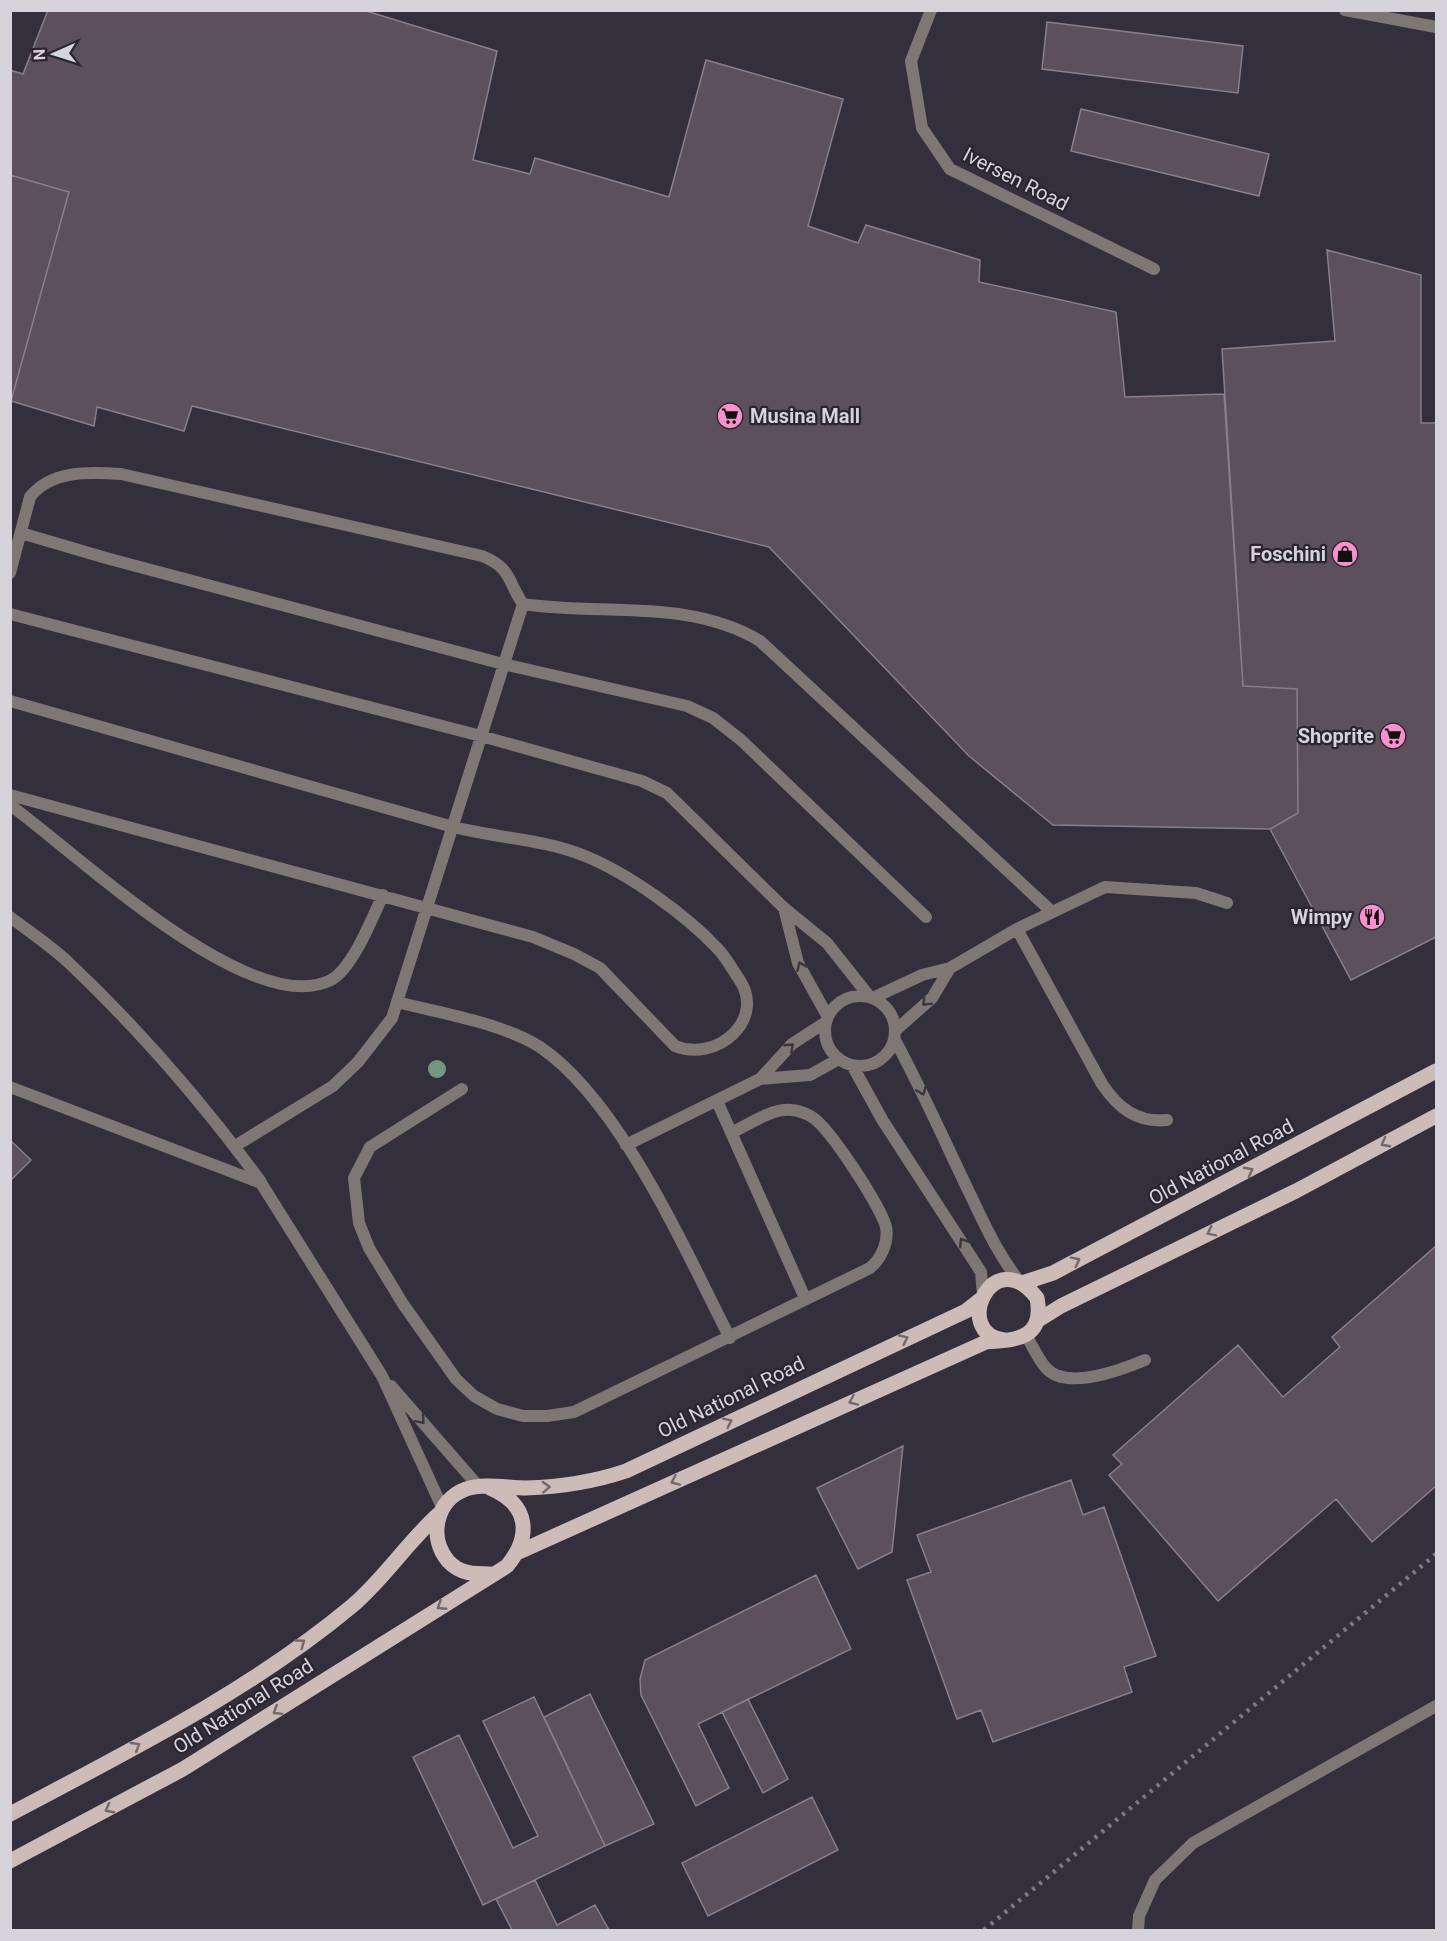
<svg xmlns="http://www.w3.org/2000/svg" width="1447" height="1941" viewBox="0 0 1447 1941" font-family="Roboto,sans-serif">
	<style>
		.building { fill: #5b505c; stroke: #8b7e8b; stroke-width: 1.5 }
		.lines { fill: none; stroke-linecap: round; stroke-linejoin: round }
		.service { stroke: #7f7774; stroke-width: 12 }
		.minor { stroke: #7f7774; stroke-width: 12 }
		.primary { stroke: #ccbbb6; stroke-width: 15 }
		.rail { stroke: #7e7a84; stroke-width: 4.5; stroke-dasharray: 3 6; stroke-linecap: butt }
		.tree { fill: #739882 }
		.oneway { stroke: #3b353e }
		.oneway2 { stroke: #73686d }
		.labels { text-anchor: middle; stroke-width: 4.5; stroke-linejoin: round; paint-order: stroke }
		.street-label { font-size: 20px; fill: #d6d3db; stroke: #2a2531 }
		.poi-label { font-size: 20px; font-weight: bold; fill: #d6d3db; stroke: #2a2531; text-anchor: end }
	</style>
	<rect width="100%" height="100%" fill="#342f3c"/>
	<path class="building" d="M48,10H363L497,51L473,160L530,174L535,158L669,197L706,60L843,99L808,226L858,243L866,225L980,260L979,282L1116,312L1125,397L1224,394L1243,686L1297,689L1298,813L1270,829L1053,825L969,756L769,547L192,406L184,431L97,407L94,426L11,401L69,192L10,175V70L23,74Z
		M1047,22L1243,46L1238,93L1042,69Z
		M1081,109L1269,154L1259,196L1071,151Z
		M10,175L69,192L11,401H10Z
		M1327,250L1421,275V423H1436V937L1351,980L1270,829L1298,813L1297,689L1243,686L1222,349L1335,341Z
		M10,1140L31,1160L10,1181Z
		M1436,1246V1486L1372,1542L1336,1499L1218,1601L1109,1475L1122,1464L1113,1455L1238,1345L1283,1397L1340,1347L1332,1337Z
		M903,1446L892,1552L858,1569L817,1488Z
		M1071,1480L1083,1515L1104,1507L1156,1656L1124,1667L1132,1692L993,1742L981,1710L957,1719L907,1580L931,1572L917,1535Z
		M816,1575L851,1649L698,1724L729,1788L696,1806L641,1695L640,1679L645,1660Z
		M590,1694L654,1824L605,1846L544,1717Z
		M534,1697L605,1846L483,1905L413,1757L459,1735L513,1848L538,1836L483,1721Z
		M748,1699L788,1779L763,1793L722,1712Z
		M812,1797L838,1850L708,1916L682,1863Z
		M535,1880L557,1925L595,1905L609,1930H512L496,1899Z"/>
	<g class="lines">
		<path class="service" d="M931,10L911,61L922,128L950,169L1154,269
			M1345,10L1436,27
			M21,533L106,558L503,664L687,706L713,718L741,740L926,917
			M10,573L30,497C51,470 89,472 121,474L482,556C512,568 507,581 523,604C601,616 689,598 760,641L1051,911
			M10,614L481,736L642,781L667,793L784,908L827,943L869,996
			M10,701C156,742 301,784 446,825C491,838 541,838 585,856C629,874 685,914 717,948C726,957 732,969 739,979C767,1020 716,1063 675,1046L600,968L574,954L533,937L10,795
			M10,805C74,851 251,1021 331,980C353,968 372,918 383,895
			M784,908L798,963L828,1017
			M1017,929L1105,887L1196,893L1227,903
			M825 1031a35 35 0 1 1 70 0a35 35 0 1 1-70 0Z
			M875,997L922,975L950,968L1017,929L1102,1084C1118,1108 1137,1123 1167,1120
			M397,1002C440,1013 502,1023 540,1047C621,1102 685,1251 730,1338
			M896,1030L932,998L950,968
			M895,1040C922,1090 945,1142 970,1194C985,1225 998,1255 1020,1282
			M852,1065L883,1121L981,1272L983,1295
			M760,1079L792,1044L826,1022
			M462,1089L370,1147L354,1178L359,1223L369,1248L403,1304L456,1379L474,1396L497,1409L523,1416H547L574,1412L870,1268C881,1259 889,1242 886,1227C881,1207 830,1128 812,1117C808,1114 797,1110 791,1110C772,1108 748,1125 731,1133
			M717,1101L805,1298
			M626,1145L760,1079L810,1075L839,1059
			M235,1146L333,1086L358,1062L392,1018L523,604
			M1026,1335C1032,1345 1038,1359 1046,1368C1066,1391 1121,1370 1145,1360"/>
		<path class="minor" d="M10,917C30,932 51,946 68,962C139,1029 203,1103 261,1182
			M10,1087L261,1183L382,1376L442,1507
			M391,1386L479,1487
			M1138,1930L1139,1916L1155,1880L1193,1843L1436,1706"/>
		<path class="primary" d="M1022,1283L1053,1273L1436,1071
			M1037,1321L1061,1306L1296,1191L1436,1116
			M519,1552L986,1342C1016,1340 1045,1339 1037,1298C993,1241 951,1333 1004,1340
			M490,1574C474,1574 460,1574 448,1561C428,1537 436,1500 466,1489C484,1483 508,1488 526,1488C561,1487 593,1482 626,1471L966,1311L980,1300
			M10,1814C127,1752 250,1691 352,1606C385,1578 408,1541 440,1513
			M10,1861L183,1769L507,1566C532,1536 529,1504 490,1488"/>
		<path class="rail" d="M984,1930L1436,1554"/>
	</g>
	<circle class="tree" cx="437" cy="1069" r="9"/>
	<defs><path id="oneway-chevron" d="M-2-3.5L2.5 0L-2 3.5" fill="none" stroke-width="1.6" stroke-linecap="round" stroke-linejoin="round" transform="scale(1.5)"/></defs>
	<g class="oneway">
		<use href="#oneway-chevron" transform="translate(801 966) rotate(-114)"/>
		<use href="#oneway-chevron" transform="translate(926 1002) rotate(135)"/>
		<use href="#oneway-chevron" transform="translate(790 1047) rotate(-43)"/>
		<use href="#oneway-chevron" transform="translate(922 1091) rotate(67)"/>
		<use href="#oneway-chevron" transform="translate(963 1242) rotate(-122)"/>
		<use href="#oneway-chevron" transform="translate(421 1420) rotate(49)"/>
	</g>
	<g class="oneway2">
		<use href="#oneway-chevron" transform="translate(1385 1143) rotate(152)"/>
		<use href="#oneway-chevron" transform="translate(1249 1171) rotate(-28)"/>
		<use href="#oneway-chevron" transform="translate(1211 1232) rotate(154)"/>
		<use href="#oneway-chevron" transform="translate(1076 1261) rotate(-27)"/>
		<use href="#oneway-chevron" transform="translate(904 1339) rotate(-25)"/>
		<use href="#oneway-chevron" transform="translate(853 1401) rotate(156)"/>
		<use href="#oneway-chevron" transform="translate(728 1422) rotate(-26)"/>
		<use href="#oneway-chevron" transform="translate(675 1481) rotate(156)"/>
		<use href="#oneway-chevron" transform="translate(546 1487) rotate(-3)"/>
		<use href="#oneway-chevron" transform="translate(441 1606) rotate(147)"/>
		<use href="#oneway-chevron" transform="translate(301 1643) rotate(-36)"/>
		<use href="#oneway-chevron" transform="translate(277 1711) rotate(148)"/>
		<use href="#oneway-chevron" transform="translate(136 1746) rotate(-31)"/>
		<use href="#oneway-chevron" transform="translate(109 1809) rotate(152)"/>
	</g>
	<defs>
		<g id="supermarket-disc" transform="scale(1.35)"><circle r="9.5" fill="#f790cd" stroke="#2a2531"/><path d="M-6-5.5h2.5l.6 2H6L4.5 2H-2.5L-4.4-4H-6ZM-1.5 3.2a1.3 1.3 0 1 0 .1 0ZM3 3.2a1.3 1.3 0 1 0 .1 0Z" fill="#111"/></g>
		<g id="shop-disc" transform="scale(1.35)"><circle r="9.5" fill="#f790cd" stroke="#2a2531"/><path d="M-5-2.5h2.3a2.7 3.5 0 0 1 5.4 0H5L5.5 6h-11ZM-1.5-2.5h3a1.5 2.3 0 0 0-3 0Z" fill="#111"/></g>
		<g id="restaurant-disc" transform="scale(1.35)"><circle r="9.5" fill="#f790cd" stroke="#2a2531"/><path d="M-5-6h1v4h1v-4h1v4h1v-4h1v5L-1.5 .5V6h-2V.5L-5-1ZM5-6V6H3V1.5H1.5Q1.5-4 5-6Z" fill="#111"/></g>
	</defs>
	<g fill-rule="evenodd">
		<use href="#supermarket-disc" x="730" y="416"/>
		<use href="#shop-disc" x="1345" y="554"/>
		<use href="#supermarket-disc" x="1393" y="736"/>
		<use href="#restaurant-disc" x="1372" y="917"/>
	</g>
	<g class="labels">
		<g class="street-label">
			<text transform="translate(1016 179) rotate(27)" y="7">Iversen Road</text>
			<text transform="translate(1221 1162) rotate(-28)" y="7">Old National Road</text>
			<text transform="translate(731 1397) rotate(-26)" y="7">Old National Road</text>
			<text transform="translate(243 1706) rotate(-32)" y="7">Old National Road</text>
		</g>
		<g class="poi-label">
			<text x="750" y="423" text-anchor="start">Musina Mall</text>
			<text x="1326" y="561">Foschini</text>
			<text x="1374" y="743">Shoprite</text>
			<text x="1352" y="924">Wimpy</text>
		</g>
	</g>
	<rect width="1447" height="1941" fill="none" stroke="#d6d3db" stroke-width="24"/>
	<g transform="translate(54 54) rotate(267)" stroke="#2a2531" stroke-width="4.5" paint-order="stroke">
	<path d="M0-4.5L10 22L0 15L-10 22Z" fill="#d6d3db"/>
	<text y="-9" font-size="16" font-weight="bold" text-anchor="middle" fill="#d6d3db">N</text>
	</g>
</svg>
